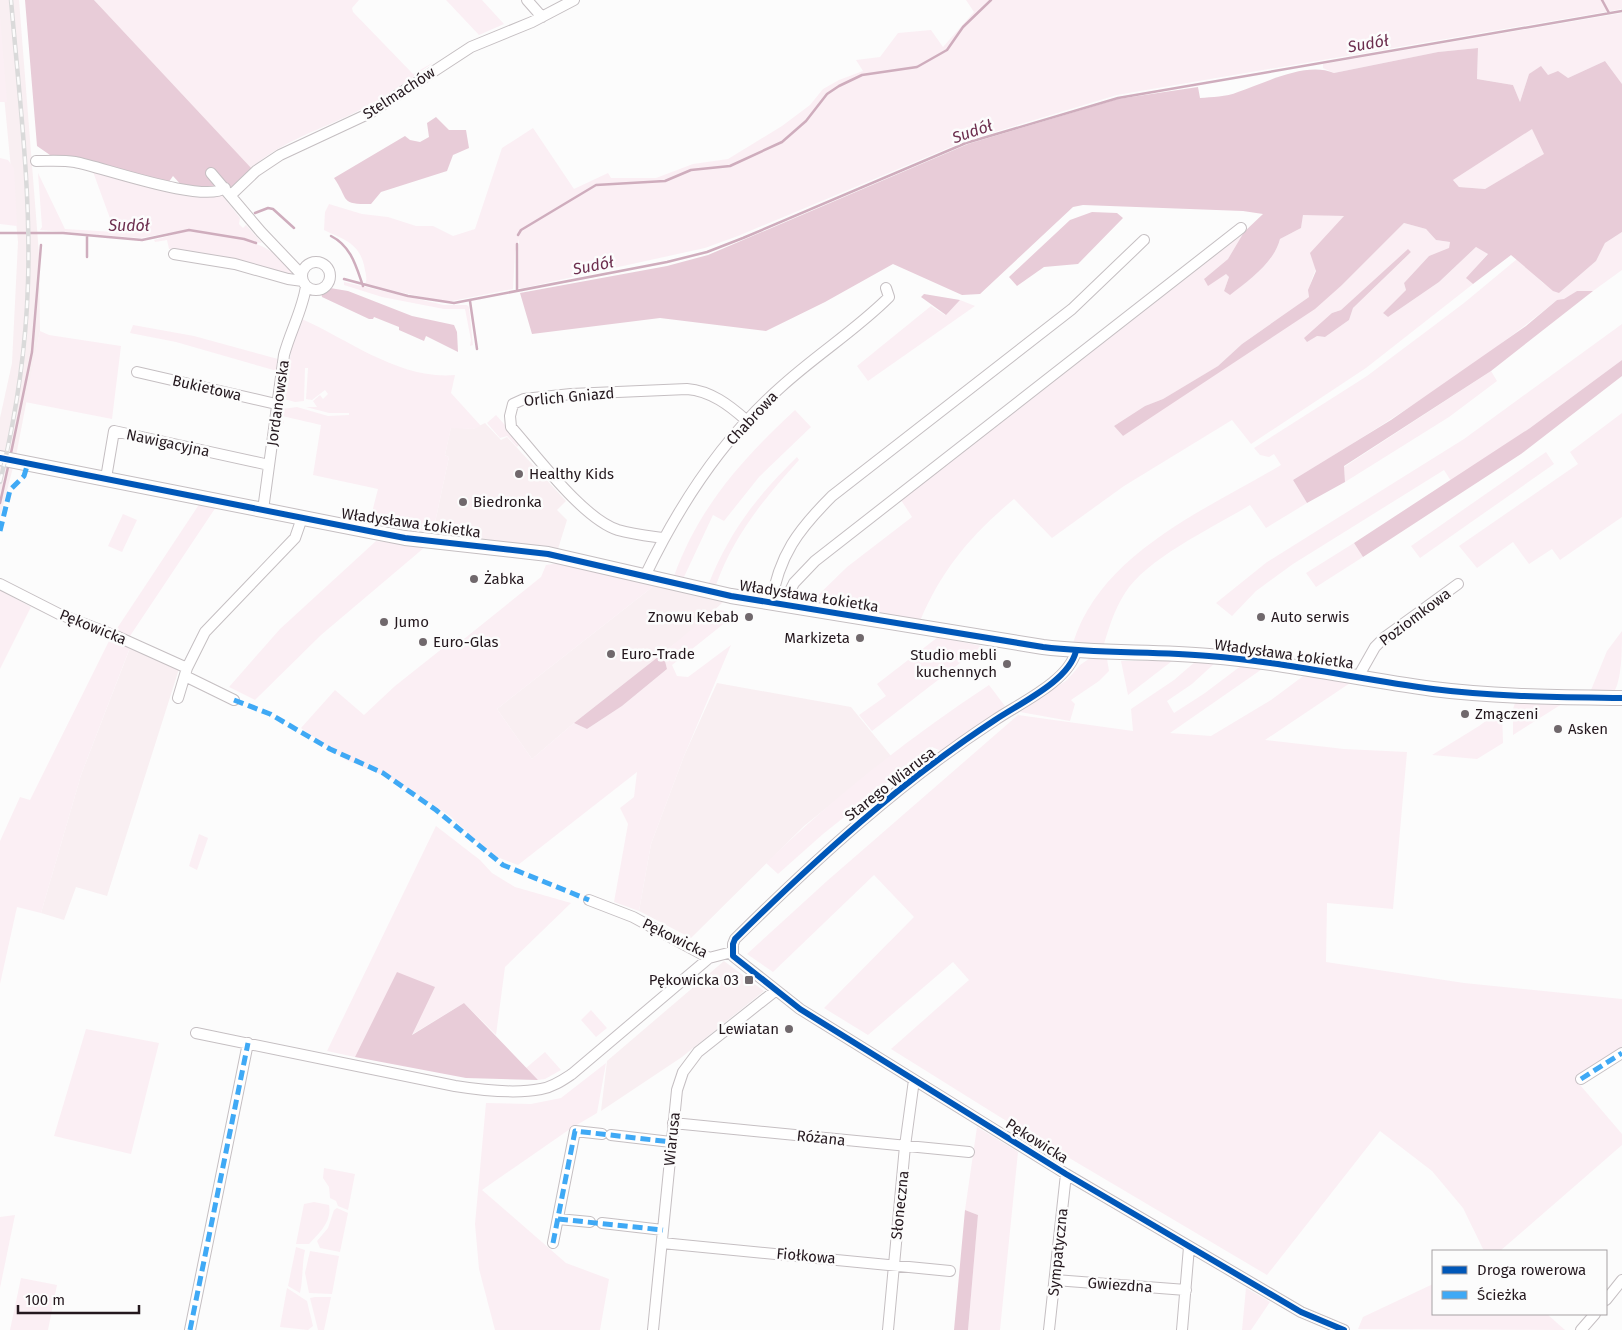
<svg xmlns="http://www.w3.org/2000/svg" width="1622" height="1330" viewBox="0 0 1622 1330" font-family="'Fira Sans',sans-serif">
	<style>
		.built { fill: #f9eff2 }
		.green { fill: #fbeff4; fill-rule: evenodd }
		.forest { fill: #e8ccd8; fill-rule: evenodd }
		.lines { fill: none; stroke-linecap: round; stroke-linejoin: round }
		.stream { stroke: #cfadbd; stroke-width: 2.5 }
		.street-casing { stroke: #c5bfc2; stroke-width: 12 }
		.secondary-casing { stroke: #c5bfc2; stroke-width: 16 }
		.street { stroke: #fff; stroke-width: 10 }
		.secondary { stroke: #fff; stroke-width: 14 }
		.rail-casing { stroke: #dadada; stroke-width: 4.5 }
		.rail { stroke: #fcfcfc; stroke-width: 2.5; stroke-dasharray: 8; stroke-linecap: butt }
		.quiet { stroke: #3fa9f5; stroke-width: 5; stroke-dasharray: 10 5; stroke-linecap: butt }
		.cycleway-casing { stroke: #fcfcfc; stroke-width: 9 }
		.cycleway { stroke: #0057b8; stroke-width: 6 }
		.poi-dot { fill: #70686c; stroke: #fcfcfc; stroke-width: 2 }
		.labels { text-anchor: middle; stroke-width: 5; stroke-linejoin: round; paint-order: stroke }
		.street-label { font-size: 15px; fill: #24181e; stroke: #fcfcfc }
		.poi-label { font-size: 15px; fill: #24181e; stroke: #fcfcfc; text-anchor: start }
		.water-label { font-size: 16px; font-style: italic; fill: #6c2e4e; stroke: #fcfcfc }
	</style>
	<rect width="100%" height="100%" fill="#fcfcfc"/>
	<path class="built" d="M0,0H19L39,254L40,331L16,456L0,517V418L12,363L18,242L0,54Z
		M485,423L501,440L507,437L566,501L557,510L567,520L558,549L433,532L449,457L445,455L451,427L473,429Z
		M655,585L723,602L700,624L574,723L532,759L497,709Z
		M130,648L179,669L107,896L76,887L64,920L41,913L81,775Z
		M717,683L851,707L891,756L804,826L691,938L639,911L651,844L684,756Z
		M724,961L764,991L682,1057L601,1111L607,1061Z"/>
	<path class="green" d="M94,0H359L352,8L353,12L413,74L434,62C409,80 384,98 356,112C320,130 282,141 251,168Z
		M446,0H482L504,24L479,35Z
		M966,0H1622V9L1117,95L965,141L738,236L705,248L523,288H518L519,239L515,252L513,289L447,302L365,285C368,278 365,272 364,265C358,242 344,240 324,230L325,212L329,204L362,214L388,217L416,226H433L453,236L475,229L502,148L533,128L574,189L608,173L611,178H656L693,164L728,159L782,126L810,105L823,89L839,80L863,71L856,60L880,57L898,33L931,30L943,47L974,12Z
		M1622,13V84L1605,61L1568,78L1529,74L1520,102L1513,85L1477,79L1478,48L1438,52L1334,73L1323,68V64Z
		M0,15L7,102H0Z
		M1532,128L1545,154L1485,189L1459,187L1453,180Z
		M0,158L8,160L14,168L17,226L0,224Z
		M92,169L221,194L240,218L239,224L243,228L246,225L262,243L191,229L140,238L40,230L42,227L38,173L65,229L115,232Z
		M1303,214L1344,216C1335,234 1306,279 1309,297L1242,344L1218,366L1163,399L1145,406L1114,426L1123,436L1342,285L1404,223L1426,229L1436,240L1450,242L1449,249L1429,256L1404,283L1406,290L1383,313L1388,317L1439,282L1476,247L1488,253L1467,278L1473,284L1366,368L1251,444L1232,420L1124,486L1052,538L1014,499C971,535 942,569 920,621L809,604L847,567L912,517L901,500L1244,232L1228,259L1204,279L1226,274L1229,277L1224,291L1230,294C1249,280 1274,263 1280,239L1301,228ZM1407,250L1411,252L1353,308L1349,320L1325,337L1317,336L1332,313L1341,310Z
		M187,231C213,233 250,237 272,252C279,257 285,265 291,272V276L181,251L176,248L169,249L167,240L155,242L154,240Z
		M1622,232V270L1593,291H1577L1564,300H1557C1474,368 1384,425 1293,480L1307,503L1266,528L1250,505C1214,527 1147,558 1125,593C1114,610 1109,628 1103,647L1073,643C1101,553 1205,510 1281,465L1274,454L1269,457L1260,455L1254,448L1367,376L1464,303L1517,259L1543,283L1559,293L1596,261L1605,243Z
		M344,282L444,305H467L469,307L473,345L470,346L471,340L465,309H444L382,297L344,285Z
		M960,300L975,306L868,381L857,366L931,306L945,315Z
		M302,319C349,340 400,380 455,375L451,393L481,426L473,429L451,428L445,455L449,457L433,532L377,524L370,520L378,489L313,475L321,425L282,416L284,424L280,419L282,409L297,407L328,416L349,415V413H329L306,407H317L313,401L320,395L323,399L328,394L325,390L312,400L306,399L308,368H305L304,401L295,402L284,399L292,345Z
		M1622,324V360L1530,428L1451,481L1444,470L1293,564L1256,591L1232,616L1216,603L1267,562L1464,439Z
		M133,325L194,336L278,359L277,371L176,342L130,333Z
		M40,331L49,335L121,346L112,419L25,402Z
		M1491,371L1497,381L1449,417L1345,482L1344,467Z
		M795,410L811,427L759,477L724,521L713,515L684,577L674,576C699,507 742,459 795,410Z
		M1622,413V517L1560,560L1552,549L1529,564L1513,542L1477,568L1459,546L1578,464L1570,452Z
		M496,415L521,443L517,447L507,436L500,438L487,423Z
		M1546,452L1554,464L1420,558L1411,546Z
		M797,457L799,460C764,499 734,535 716,585L709,583C730,531 757,496 797,457Z
		M200,503L216,507L128,639L114,633Z
		M123,514L137,520L122,552L108,546Z
		M376,541L425,547L321,635L255,700L229,687L280,629Z
		M1354,543L1363,557L1316,587L1306,573Z
		M558,563L655,585L497,709L532,759L574,723L587,729L622,706L667,669L663,653L716,609L736,614L672,665L677,676L688,677L731,645L684,756L651,844L639,911L614,902L628,824L620,808L634,797L637,772L518,865L492,855L450,816L415,793L390,778L346,760L301,728L335,690L364,715L395,686L453,640L459,643L541,577L546,565Z
		M0,590L31,607L0,669Z
		M1622,631C1622,648 1622,677 1615,690H1591L1607,651Z
		M938,637L982,646L872,731L859,715L886,696L877,684Z
		M110,639L131,645L81,775L41,913L17,907L0,984V841L20,797L30,800Z
		M1090,658L1107,659L1109,671L1099,681L1071,700L1075,704L1070,721L1020,712L1067,680L1080,665Z
		M1121,661H1172L1128,695Z
		M1196,661L1216,662L1192,684L1167,701L1174,713L1205,693L1242,665L1265,667L1170,733L1211,736L1271,700L1306,674L1350,683L1265,740L1344,749L1407,752L1393,909L1327,903L1326,962L1464,983L1622,999V1050L1575,1079L1622,1134V1145L1500,1251H1484L1463,1208L1432,1171L1380,1131L1267,1275L1000,1117L891,1049L969,980L953,962L868,1035L824,1008L914,917L874,875L773,972L747,954L827,881L1018,715L1133,731L1131,709L1174,680Z
		M989,685L1005,706L941,751L932,747L823,834L778,874L766,863C834,797 910,737 989,685Z
		M1516,700L1565,702L1513,735V709Z
		M1502,709L1503,743L1477,759L1432,755L1479,726Z
		M436,826L480,860L492,873L515,887L571,903L505,967L496,1035L464,1003L411,1035L398,972L355,1057L327,1051Z
		M199,834L208,838L197,870L189,866Z
		M591,1010L607,1028L596,1037L581,1020Z
		M86,1029L159,1043L131,1154L54,1136Z
		M545,1052L561,1070L545,1079L538,1080L526,1068Z
		M606,1063L597,1113L570,1129L482,1190L566,1263L609,1279L600,1330H495L479,1269L475,1224L486,1103L531,1104L561,1098Z
		M977,1127L1018,1152L1000,1330H968L978,1215L965,1210Z
		M324,1168L355,1174L348,1210L338,1206L336,1201L330,1198L329,1187L323,1178Z
		M314,1202L329,1205C332,1222 319,1233 309,1244H296L304,1204Z
		M337,1208L348,1213L340,1252L320,1248L317,1241L328,1228L334,1210Z
		M15,1215L0,1288V1217Z
		M296,1247L305,1250C302,1264 303,1280 300,1293L288,1286Z
		M310,1251L339,1256L332,1294L309,1293L305,1273Z
		M21,1278L57,1285L48,1330H10Z
		M1433,1284V1314H1547L1565,1330L1358,1329L1363,1317Z
		M287,1288L307,1301L313,1326L308,1330L280,1327Z
		M1246,1288L1270,1302L1251,1330H1242Z
		M315,1297H331L324,1330H318L310,1298Z"/>
	<path class="forest" d="M25,0H94L253,170L233,188L183,187L173,176L168,183L50,155L37,146Z
		M1478,48L1477,79L1513,85L1520,102L1529,74L1541,66L1548,75L1558,71L1568,78L1605,61L1622,84V232L1605,243L1596,261L1559,293L1553,291L1511,255L1473,284L1466,278L1488,254L1476,247L1439,282L1388,317L1383,313L1406,290L1404,283L1429,256L1449,248L1450,242L1436,240L1426,229L1404,223L1342,285L1315,309L1123,436L1114,426L1145,406L1163,399L1218,366L1242,344L1309,297L1308,290L1316,271L1310,253L1344,216L1303,215L1301,228L1280,239C1274,263 1249,280 1230,295L1224,291L1229,277L1226,274L1208,286L1204,279L1228,259L1244,232L1263,214L1243,211L1083,205L1073,207L980,294L962,295L893,264L825,302L766,331L660,318L532,334L520,293L667,266L708,255L968,144L1118,99L1198,87L1200,98C1212,97 1226,97 1238,92C1265,83 1306,61 1334,73L1438,52ZM1532,129L1544,154L1485,189L1459,187L1453,180Z
		M436,117L449,130H466L469,148L453,155L447,171L381,192L371,204C339,205 349,199 334,178L405,136L410,140L420,142L429,137L427,123Z
		M1092,212L1117,213L1123,218L1078,264L1044,267L1017,286L1009,277L1070,220Z
		M1408,249L1411,252L1353,308L1349,320L1325,337L1317,336L1307,342L1304,338L1332,313L1341,310Z
		M330,288L348,291L412,316L454,325L457,332L458,352L426,336L424,341L399,330V327L374,317L373,319H369L322,297L321,292Z
		M1577,291H1593L1491,371L1344,466L1345,482L1307,503L1293,480L1391,420L1526,326L1557,300L1564,299Z
		M924,294L960,300L946,315L921,297Z
		M1622,360V376L1521,454L1363,557L1354,543L1530,428Z
		M663,653L667,669L622,706L587,729L574,723Z
		M397,972L435,987L412,1035L464,1003L538,1080L466,1078L355,1057Z
		M965,1210L978,1215L968,1330H954Z"/>
	<g class="lines">
		<path class="stream" d="M1602,0L1609,13
			M255,213L268,208L273,209L294,228
			M0,233H63L142,240L189,230L244,239L256,243
			M518,235L521,230L596,185L665,181L691,170L730,166L782,142L806,121L827,94L839,86L862,75L917,67L947,50L963,27L991,0
			M87,236V257
			M331,236C351,246 356,266 363,286
			M344,279L408,296L454,303L667,262L707,252L743,238L966,143L1118,98L1622,11
			M517,289V244
			M470,301L477,349
			M11,453L32,352L41,245
			M0,503L8,467"/>
		<g class="street-casing">
			<path id="street" d="M527,0L542,17
				M36,161C49,161 62,160 75,162C102,167 204,204 225,188
				M211,173L261,232L302,275
				M231,195L256,171L280,155L370,113L471,47L532,22L574,0
				M174,254L235,264L288,279L303,281
				M302 276a14 14 0 1 1 28 0a14 14 0 1 1-28 0Z
				M137,372L276,404
				M106,478L114,431L269,465
				M263,510L284,355C290,332 303,309 306,286
				M663,538C649,536 632,534 618,530C583,519 536,455 511,427L510,416L513,404L524,399L571,394L687,389C711,391 729,405 746,420
				M645,576C679,505 722,439 781,387C816,355 856,330 889,297L886,288
				M0,584L59,614L116,636L187,668
				M771,604C779,555 798,530 832,496L1072,309L1144,240
				M783,605L794,583L815,561L1241,228
				M1076,651C1069,681 1020,703 995,720C900,782 816,859 735,939L733,944V956L800,1009L1066,1174L1301,1312L1344,1330
				M185,676L234,700
				M1358,677L1375,647L1385,637L1458,584
				M178,698L187,668L205,632L295,538L302,518
				M589,900L633,917L709,958L732,952
				M196,1033L455,1086C480,1090 516,1094 541,1089C553,1087 563,1080 572,1074L709,958
				M1581,1079L1622,1053
				M673,1123L969,1152
				M611,1135L671,1142
				M558,1219L590,1222
				M602,1223L663,1230
				M553,1243L575,1131L602,1134
				M662,1243L950,1271
				M1055,1280L1186,1290
				M1606,1300L1622,1280
				M190,1330L248,1043
				M653,1330L677,1090L683,1072L698,1052L775,991
				M888,1330L905,1146L914,1080
				M1049,1330L1066,1174
				M1182,1330L1189,1247
				M1581,1330L1595,1314"/>
		</g>
		<g class="secondary-casing">
			<path id="secondary" d="M0,458L369,531L405,538L548,554L731,596L1043,647C1099,654 1154,651 1209,656C1285,662 1358,679 1433,689C1496,697 1559,697 1622,698"/>
		</g>
		<use href="#street" class="street"/>
		<use href="#secondary" class="secondary"/>
		<g class="rail-casing">
			<path id="rail" d="M0,482C16,416 26,350 28,283C31,189 19,94 11,0"/>
		</g>
		<use href="#rail" class="rail"/>
		<path class="quiet" d="M0,531L10,490L24,476L28,463
			M234,700L270,714L330,749L383,773L436,810L503,865L589,900
			M1581,1079L1622,1053
			M558,1219L663,1230
			M553,1243L575,1131L671,1142
			M190,1330L248,1043"/>
		<g class="cycleway-casing">
			<path id="cycleway" d="M0,458L369,531L405,538L548,554L731,596L1043,647C1099,654 1154,651 1209,656C1285,662 1358,679 1433,689C1496,697 1559,697 1622,698
				M1076,651C1069,681 1020,703 995,720C900,782 816,859 735,939L733,944V956L800,1009L1066,1174L1301,1312L1344,1330"/>
		</g>
		<use href="#cycleway" class="cycleway"/>
	</g>
	<g class="poi-dot">
		<circle cx="519" cy="474" r="5"/>
		<circle cx="463" cy="502" r="5"/>
		<circle cx="474" cy="579" r="5"/>
		<circle cx="749" cy="617" r="5"/>
		<circle cx="1261" cy="617" r="5"/>
		<circle cx="384" cy="622" r="5"/>
		<circle cx="860" cy="638" r="5"/>
		<circle cx="423" cy="642" r="5"/>
		<circle cx="611" cy="654" r="5"/>
		<circle cx="1007" cy="664" r="5"/>
		<circle cx="1465" cy="714" r="5"/>
		<circle cx="1558" cy="729" r="5"/>
		<rect x="744" y="975" width="10" height="10" rx="2.5"/>
		<circle cx="789" cy="1029" r="5"/>
	</g>
	<g class="labels">
		<g class="street-label">
			<text transform="translate(399 93) rotate(-33)" y="5">Stelmachów</text>
			<text transform="translate(207 388) rotate(13)" y="5">Bukietowa</text>
			<text transform="translate(569 397) rotate(-5)" y="5">Orlich Gniazd</text>
			<text transform="translate(278 403) rotate(-82)" y="5">Jordanowska</text>
			<text transform="translate(752 418) rotate(-47)" y="5">Chabrowa</text>
			<text transform="translate(168 443) rotate(12)" y="5">Nawigacyjna</text>
			<text transform="translate(411 523) rotate(8)" y="5">Władysława Łokietka</text>
			<text transform="translate(809 596) rotate(9)" y="5">Władysława Łokietka</text>
			<text transform="translate(1415 617) rotate(-37)" y="5">Poziomkowa</text>
			<text transform="translate(93 627) rotate(22)" y="5">Pękowicka</text>
			<text transform="translate(1284 654) rotate(8)" y="5">Władysława Łokietka</text>
			<text transform="translate(890 784) rotate(-38)" y="5">Starego Wiarusa</text>
			<text transform="translate(675 938) rotate(26)" y="5">Pękowicka</text>
			<text transform="translate(821 1138) rotate(6)" y="5">Różana</text>
			<text transform="translate(672 1139) rotate(-84)" y="5">Wiarusa</text>
			<text transform="translate(1037 1141) rotate(32)" y="5">Pękowicka</text>
			<text transform="translate(900 1205) rotate(-84)" y="5">Słoneczna</text>
			<text transform="translate(1058 1252) rotate(-84)" y="5">Sympatyczna</text>
			<text transform="translate(806 1256) rotate(5)" y="5">Fiołkowa</text>
			<text transform="translate(1120 1285) rotate(4)" y="5">Gwiezdna</text>
		</g>
		<g class="poi-label">
			<text x="529" y="479">Healthy Kids</text>
			<text x="473" y="507">Biedronka</text>
			<text x="484" y="584">Żabka</text>
			<text x="739" y="622" text-anchor="end">Znowu Kebab</text>
			<text x="1271" y="622">Auto serwis</text>
			<text x="394" y="627">Jumo</text>
			<text x="850" y="643" text-anchor="end">Markizeta</text>
			<text x="433" y="647">Euro-Glas</text>
			<text x="621" y="659">Euro-Trade</text>
			<text x="997" y="660" text-anchor="end">Studio mebli<tspan x="997" dy="17">kuchennych</tspan></text>
			<text x="1475" y="719">Zmączeni</text>
			<text x="1568" y="734">Asken</text>
			<text x="739" y="985" text-anchor="end">Pękowicka 03</text>
			<text x="779" y="1034" text-anchor="end">Lewiatan</text>
		</g>
		<g class="water-label">
			<text transform="translate(1368 43) rotate(-10)" y="6">Sudół</text>
			<text transform="translate(972 131) rotate(-19)" y="6">Sudół</text>
			<text x="129" y="231">Sudół</text>
			<text transform="translate(593 265) rotate(-11)" y="6">Sudół</text>
		</g>
	</g>
	<rect x="1432" y="1250" width="175" height="65" fill="#fcfcfc" stroke="#a6a1a3"/>
	<rect x="1442" y="1266" width="25" height="8" fill="#0057b8" stroke="#a6a1a3"/>
	<text x="1477" y="1275" font-size="15" fill="#24181e">Droga rowerowa</text>
	<rect x="1442" y="1291" width="25" height="8" fill="#3fa9f5" stroke="#a6a1a3"/>
	<text x="1477" y="1300" font-size="15" fill="#24181e">Ścieżka</text>
	<path d="M18 1305v8h121v-8" fill="none" stroke="#24181e" stroke-width="2.5"/>
	<text x="25" y="1305" font-size="15" fill="#24181e" stroke="#fcfcfc" stroke-width="4" paint-order="stroke">100 m</text>
</svg>
